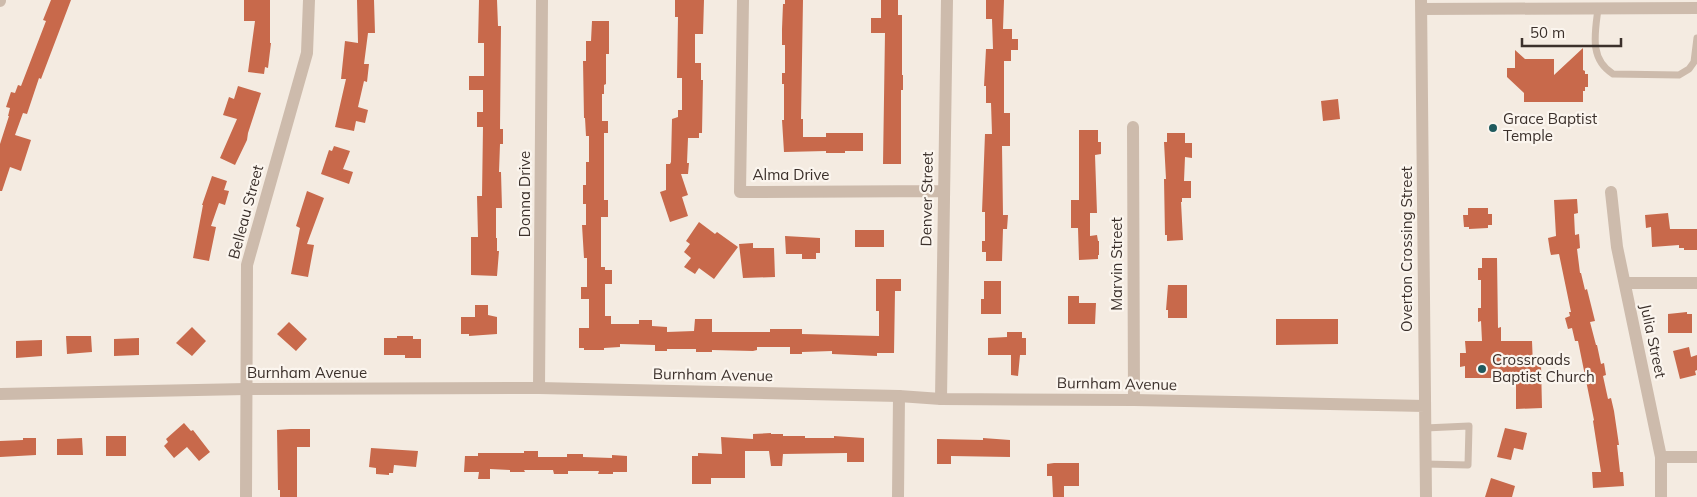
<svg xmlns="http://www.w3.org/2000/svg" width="1697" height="497" viewBox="0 0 1697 497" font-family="Mulish,sans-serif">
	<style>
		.building { fill: #c8694b }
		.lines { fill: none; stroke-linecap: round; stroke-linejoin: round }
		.service { stroke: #cdbbac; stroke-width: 7 }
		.minor { stroke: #cdbbac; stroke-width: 12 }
		.tertiary { stroke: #cdbbac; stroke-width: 12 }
		.poi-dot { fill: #1f5a5e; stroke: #fbf5ee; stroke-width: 2 }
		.labels { text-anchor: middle; stroke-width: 4.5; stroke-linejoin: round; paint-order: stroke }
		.poi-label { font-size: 15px; fill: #3b302b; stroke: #fbf5ee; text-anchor: start }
		.street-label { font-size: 15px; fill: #3b302b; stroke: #fbf5ee }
	</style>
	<rect width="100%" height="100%" fill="#f4ebe1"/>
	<path class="building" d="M51,0H71L41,79L39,78L27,114L23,113L15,135L31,140L21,171L10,167L2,191H0V144L9,116H8L10,108L6,107L11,92L15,93L18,85L21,86L46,21L43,20Z
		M244,0H270V43H271L268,68L265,67L264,74L248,72L255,21H244Z
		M357,0H374L375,33H368L364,64H369L367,82L364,81L358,107L368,110L365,123L356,121L354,131L335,127L346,79H341L345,41L358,43Z
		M479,0H497L498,26H501L500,129H503V144H500L499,172H501L502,208H496V238H497V251H499L497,276L471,275V237H478L477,196H482L483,127H477V112H483V90H469V76H484V43H478Z
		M675,0H704L703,34H695V63H701V80H703L702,133H699V138H688L687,163H689L688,174H681L688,195L682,197L688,216L670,222L660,192L666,190V164H670L671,162L672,119L678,117V110H682V78H677L678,17H675Z
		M785,0H803L801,119H803V137H826V133H863V151H845V153H826V151L784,152L782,120H784V84H782V73H785V45H782V29L783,4H785Z
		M881,0H898V15H902V75H903V90H901V164H883L885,33H871V18H881Z
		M986,0H1004L1003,29H1012V39H1018V50H1011V61H1004V113H1010V146H1002L1003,215H1008L1007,229H1003L1002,261H986V252H982V241H985V212H982L985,134H992L991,103H986V86H984L986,49H993L992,19H986Z
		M592,21H609V54H606V84L604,85V94H602V121H608V133H604V200H608V217H601V267H605V270H612V284H605V316H611V324H639V320H652V326L667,327V332L694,331L695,319H712V332H770V329H802V334L879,336V311H876V279H901V291H895L894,353H877V356L832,354V351L802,352V354H790V347H757V350L753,351L712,350V352H696V349H667V351H655V345L620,344V347L604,348V350H584V348H579V328H589V299H581V287H587V258H584L582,225H586V204H583V185H586V162H589V136H586L585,118H584L583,61H586V41H591Z
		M1583,48V70L1585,71V74H1588V87H1585V91H1583V102H1524V93L1507,77V68H1515V50L1525,59H1554V75Z
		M238,86L261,93L248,133L247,140L235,165L220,158L237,119L223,115L229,97L234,99Z
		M1338,99L1340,119L1323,121L1321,101Z
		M1079,130H1098V142H1101V154L1095,155L1097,213H1090V236L1097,235L1098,241H1099V255H1098V259L1079,260L1078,228H1071V200H1079Z
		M1167,133H1185V143H1192V158L1185,157L1184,181H1191V198H1182V202H1181L1183,240L1167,241V235H1165L1164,179H1166L1164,142H1167Z
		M334,146L350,151L343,169L353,172L349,184L321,174L329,150L332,151Z
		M212,176L227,181L224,190L229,191L225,205L219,203L211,226L216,227L209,261L193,258L203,205H202Z
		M307,191L324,198L307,244L314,245L308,277L291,274L300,228L296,226Z
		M1577,199L1578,213L1574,214L1575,235L1579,234L1580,248L1577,249L1580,273H1581L1585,290L1587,289L1595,321L1590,322L1596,345H1597L1601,364L1604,363L1606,375L1603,376L1608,399L1611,398L1614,411L1619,445H1617L1620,472H1623L1624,486L1593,488L1592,472H1601L1593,421L1594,420L1578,341H1575L1572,328L1568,329L1565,318L1570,316L1569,312H1571L1559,254L1551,255L1550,251L1548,238L1556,236L1554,200Z
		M1468,208H1488V214H1492V225H1488V228L1469,229V227H1464L1463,215H1468Z
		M1668,213L1670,229H1697V250H1684V248H1679V245L1652,247L1651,227L1646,228L1645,215Z
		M699,222L715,234L717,232L738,247L714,279L699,268L695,274L684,267L691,258L684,252L690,244L686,241Z
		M855,230H884V247H855Z
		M785,236L820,238V253H816V259H802V254H786Z
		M753,243V248H774L775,277L743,278L739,244Z
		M1482,258H1497L1498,328L1501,327V341H1532L1533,365L1541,364L1542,408L1516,409V378H1465V366L1460,367V353H1466L1465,341H1482L1481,321L1478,322V308H1481V280H1478V268H1482Z
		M984,281H1001V314H981V299H984Z
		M1168,285H1187V318H1168V310H1166Z
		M1068,296H1079V303H1096L1095,324H1068Z
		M475,305H488V315L497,317V334L469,336V334H461V317H475Z
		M1687,312V314H1692V333H1668V314Z
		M1276,319H1338V344L1276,345Z
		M289,322L307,339L296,351L277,334Z
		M192,327L206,341L192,356L176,343Z
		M1007,332H1022V338H1026V355H1020L1018,376L1011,375V355H988V338L1007,337Z
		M66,336H91L92,352L67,354Z
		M397,336H413V339H421V358H405V355H384V338H397Z
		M139,338V355L114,356V339Z
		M42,340V356L16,358V341Z
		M1689,347L1691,357L1697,355V370L1695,371L1696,375L1680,379L1673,351Z
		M184,423L191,431L193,430L210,452L199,461L187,447L174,458L164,446L168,442L166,439Z
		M1505,428L1527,433L1523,450L1514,448L1511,460L1497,457Z
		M291,429H310V447H297V497H280V490H278L277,430Z
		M771,433V434H783V436H805V438H834V436L864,438V462H847V453L783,454L782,466H771L769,451H745V478H711V484H692V456H698V453L722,454L721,437L753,439V434Z
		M106,436H126V456H106Z
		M23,438H36V455L0,457V441L23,440Z
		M82,438L83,455H57V439Z
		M983,438L1010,440V457L951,456V464H937V439L983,440Z
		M371,448L418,451L416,467L394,465L393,473H389V475L376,474V468L369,467Z
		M524,451H538V457H567V454H583V457L612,458V455L627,456V472H613V474H598L599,471H568V474H554L553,470H524L525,472H510V470L490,469V479H478L479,472H464L465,456H478V453H524Z
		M1054,463H1079V486H1064V497H1053L1052,476H1047V464Z
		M1491,478L1515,486L1512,497H1485Z"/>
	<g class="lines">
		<path class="service" d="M1598,9C1595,33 1589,59 1613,74L1679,75L1689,69L1694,62L1697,38
			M1425,428L1469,426L1468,465L1425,464"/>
		<path class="minor" d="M743,0L740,192L944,191
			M1422,9L1697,8
			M1133,127L1134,400
			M1611,192L1617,247L1661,457V497
			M1625,283H1697
			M539,388L542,0
			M941,399L947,0
			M1661,457H1697
			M246,497L247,265L307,53L309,0
			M898,497L899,396"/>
		<path class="tertiary" d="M1421,0L1426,497
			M0,1V0
			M0,394L246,389L539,388L899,396L941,399L1134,400L1425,406"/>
	</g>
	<g class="poi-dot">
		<circle cx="1493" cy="128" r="5"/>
		<circle cx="1482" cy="369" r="5"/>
	</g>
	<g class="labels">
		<g class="poi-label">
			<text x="1503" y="124">Grace Baptist<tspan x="1503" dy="17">Temple</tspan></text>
			<text x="1492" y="365">Crossroads<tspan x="1492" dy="17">Baptist Church</tspan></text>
		</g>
		<g class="street-label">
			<text x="791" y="180">Alma Drive</text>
			<text transform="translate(525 194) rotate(-90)" y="5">Donna Drive</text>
			<text transform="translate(927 199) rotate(-89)" y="5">Denver Street</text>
			<text transform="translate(246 212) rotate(-75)" y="5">Belleau Street</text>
			<text transform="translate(1407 249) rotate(-90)" y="5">Overton Crossing Street</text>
			<text transform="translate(1117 264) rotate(-90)" y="5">Marvin Street</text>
			<text transform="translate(1653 341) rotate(78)" y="5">Julia Street</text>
			<text x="307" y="378">Burnham Avenue</text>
			<text transform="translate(713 375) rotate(1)" y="5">Burnham Avenue</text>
			<text transform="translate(1117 384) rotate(1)" y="5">Burnham Avenue</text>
		</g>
	</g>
	<path d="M1522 38v8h99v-8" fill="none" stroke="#3b302b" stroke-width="2.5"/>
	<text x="1530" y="38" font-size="15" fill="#3b302b" stroke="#fbf5ee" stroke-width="4" paint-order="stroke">50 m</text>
</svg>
